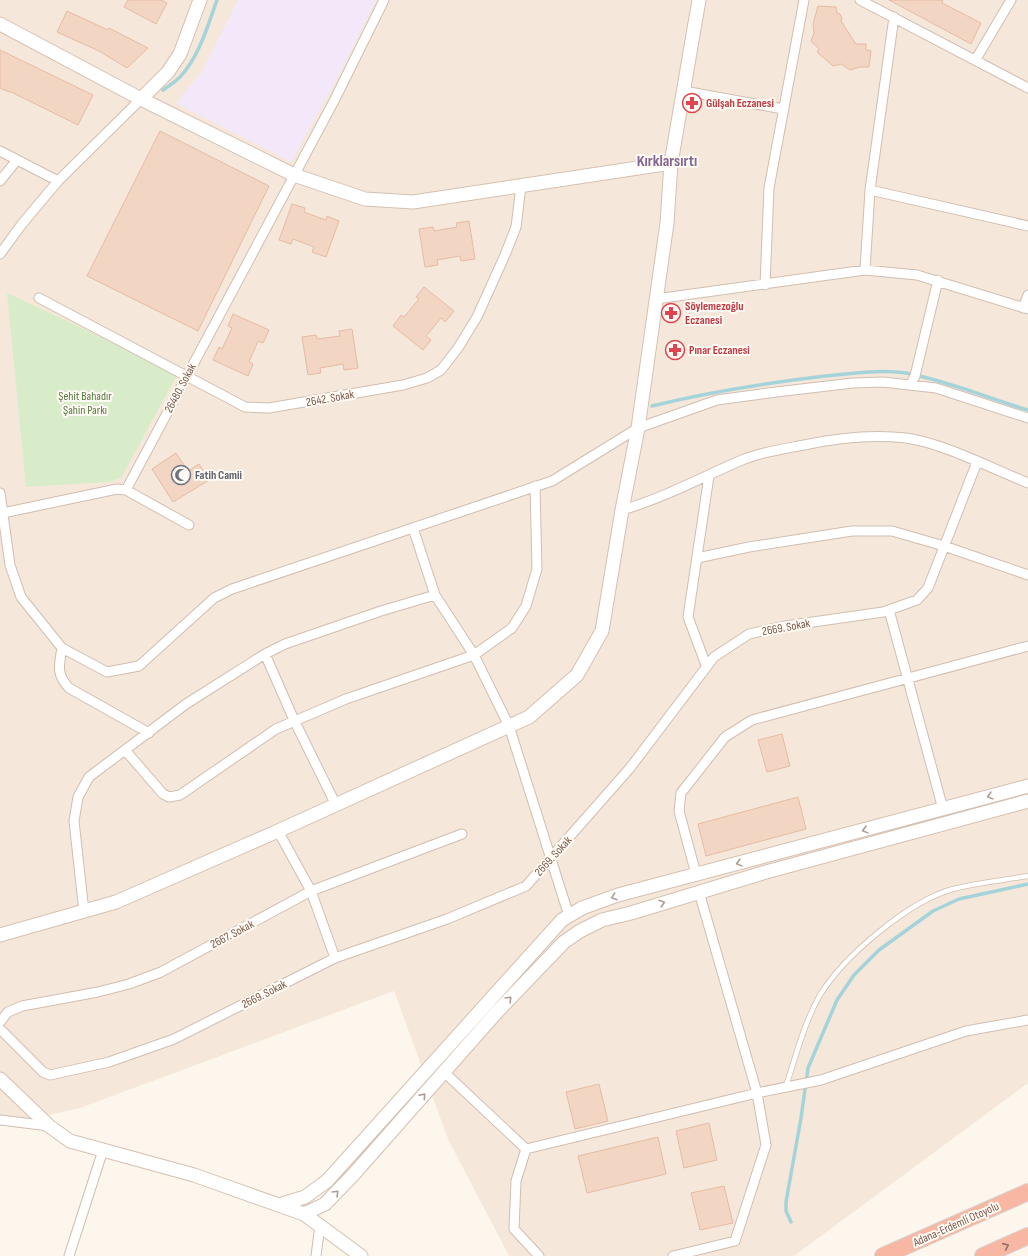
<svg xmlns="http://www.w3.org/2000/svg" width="1028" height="1256" viewBox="0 0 1028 1256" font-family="'Sofia Sans Condensed',sans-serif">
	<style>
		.residential { fill: #f5e8da }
		.education { fill: #f3e8fa }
		.green { fill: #d8ecc9 }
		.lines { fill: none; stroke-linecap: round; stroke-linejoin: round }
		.stream { stroke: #a5d3da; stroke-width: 3.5 }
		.building { fill: #f3d5c3; stroke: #e6bba3 }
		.lane-casing { stroke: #d1beb0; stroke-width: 6 }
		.street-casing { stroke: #d1beb0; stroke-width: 11 }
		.secondary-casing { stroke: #d6c0b0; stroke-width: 15 }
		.highway-casing { stroke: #dad1cd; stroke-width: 18 }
		.lane { stroke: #fff; stroke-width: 4.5 }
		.street { stroke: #fff; stroke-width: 9 }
		.secondary { stroke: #fff; stroke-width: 13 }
		.highway { stroke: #f7b7a3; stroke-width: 16 }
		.oneway { stroke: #af9d94 }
		.oneway2 { stroke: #936e5e }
		.labels { text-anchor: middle; stroke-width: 4; stroke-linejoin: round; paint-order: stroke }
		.health-label { font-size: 12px; font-weight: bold; fill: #be3a42; stroke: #fffaf3; text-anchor: start }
		.street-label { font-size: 12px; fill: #7a5c4d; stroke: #fffaf3 }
		.park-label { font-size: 12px; fill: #537a41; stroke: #fffaf3 }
		.worship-label { font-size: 12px; font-weight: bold; fill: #5b616d; stroke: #fffaf3; text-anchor: start }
		.district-label { font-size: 16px; font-weight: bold; fill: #846695; stroke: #fffaf3 }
	</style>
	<rect width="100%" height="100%" fill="#fdf6ec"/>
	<path class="residential" d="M0,0H1028V1083L794,1256H509L448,1139L394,991L80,1108L0,1126Z"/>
	<path class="education" d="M238,0H376L344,65L291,162L176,103L201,73Z"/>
	<path class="green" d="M7,293L178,373L121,478L109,482L26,487Z"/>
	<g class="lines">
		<path class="stream" d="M163,90C169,86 175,82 180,77C199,57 208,25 217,0
			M652,406C709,392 766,383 825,376C851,374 880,369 906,373C948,381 988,398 1028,410
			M791,1222L786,1211V1202L801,1118L808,1068L837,1000L854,975L879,950L933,911L959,899L1028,884"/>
	</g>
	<path class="building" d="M128,0H161L167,3L156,24L124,7Z
		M889,0H943L942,3L981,23L971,44Z
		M818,6L836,7L837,13L840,14L842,18L841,21L856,44H866V50L871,51L869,67H860L850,70L841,64L833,66L817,52L819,49L811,41L814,33L813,24Z
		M67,11L108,30L109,28L148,48L127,68L99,51L57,32Z
		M0,50L93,95L78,125L9,91V92L0,88Z
		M160,131L269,186L198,331L87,276Z
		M292,204L305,208L304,212L326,220L327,216L339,221L326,257L312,252L314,247L293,239L291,244L279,240Z
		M469,221L475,259L461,261L460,256L437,260L438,265L425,267L419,229L433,227L434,231L457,227L456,223Z
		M424,287L454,311L445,322L441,318L426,336L431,340L423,350L393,326L401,315L404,317L419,299L416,297Z
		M233,314L269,330L263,343L258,341L249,362L253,364L248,376L213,360L219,347L222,349L232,328L228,326Z
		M352,329L358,368L344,370L343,364L320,368L321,373L308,375L302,337L316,335L317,339L340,336L339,331Z
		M176,453L188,471L199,464L209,480L173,502L152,469Z
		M782,734L790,766L767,772L758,740Z
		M798,797L806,829L706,856L698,824Z
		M599,1084L608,1121L575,1129L566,1092Z
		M709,1123L717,1160L684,1168L676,1131Z
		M658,1137L666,1174L587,1193L578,1156Z
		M724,1186L733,1223L700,1230L691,1193Z"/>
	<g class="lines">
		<g class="lane-casing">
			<path id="lane" d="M786,1086C796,1056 804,1023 820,995C844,956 909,901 953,889C978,883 1003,880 1028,876"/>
		</g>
		<g class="street-casing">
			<path id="street" d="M860,0L1028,88
				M976,59L1011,0
				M684,91L783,109
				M0,151L58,181
				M0,181L17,160
				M870,190L1028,226
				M0,254L22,224L58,181L141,99
				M865,270L870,190L894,17
				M765,285L769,188L804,0
				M39,298L245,407L269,408L403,385L427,378L441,370L458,348L477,317L505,255L516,227L521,186
				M656,299L865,270L917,275L1028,309
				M1023,308L1028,295
				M911,384L915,376L938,280
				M126,490L189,525
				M0,493L10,565L21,597L62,648L107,672L139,666L214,598L232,589L552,481L638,428L717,400L776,392L853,383L883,382L936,388L1028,418
				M622,510C664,498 702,477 742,460C761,452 783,449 804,445C837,438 871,434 906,438C943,443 993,469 1028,483
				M3,513L117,489L126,490L334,101L384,0
				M413,528L435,595L474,655L509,726L569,916
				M697,558L749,547L852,531H892L944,546L1028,575
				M889,610L943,809
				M62,648C59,666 56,674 69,688L149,733
				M265,654L294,720L336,805
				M706,665L688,617L709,476
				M125,750L163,794L169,797L180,795L276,729L346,699L474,655L512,628L526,606L537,569L535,486
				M278,831L311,891L335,958
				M696,874L679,811L681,793L725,737L752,720L1028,646
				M84,912L74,821L78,797L89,777L186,704L265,654L285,644L381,611L435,595
				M0,1022L8,1012L22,1006L98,992L129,984L161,972L311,891L462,834
				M0,1029L43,1072L50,1075L109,1062L174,1039L335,958L447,919L526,886L630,768L714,657L749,634L785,626L883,612L917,600L928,588L977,462
				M444,1072L526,1149L757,1093L821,1080L966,1031L1028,1020
				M0,1120L49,1126
				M526,1149L516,1181L514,1229L539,1256
				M69,1256L103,1150
				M316,1256L320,1225
				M673,1256L735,1241L766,1145L757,1093L699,892"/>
		</g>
		<g class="secondary-casing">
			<path id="secondary" d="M0,24L141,99L294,175L365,199L413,202L671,163
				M141,99L168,72L180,54L200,0
				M0,935L116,902L278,831L529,717L577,675L602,631L622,510L638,428L667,223L671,163L699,0
				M0,1079L49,1126L70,1141L194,1175L304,1214L361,1256
				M279,1205L305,1197L327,1181L562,920L582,908L618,895L1028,786
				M304,1214L325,1204L353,1175L496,1013L564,942L580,931L602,920L631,913L766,872L1028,801"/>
		</g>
		<g class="highway-casing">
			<path id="highway" d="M883,1256L1028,1192
				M983,1256L1028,1236"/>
		</g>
		<use href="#lane" class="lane"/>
		<use href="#street" class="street"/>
		<use href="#secondary" class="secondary"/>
		<use href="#highway" class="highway"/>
	</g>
	<defs><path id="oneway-chevron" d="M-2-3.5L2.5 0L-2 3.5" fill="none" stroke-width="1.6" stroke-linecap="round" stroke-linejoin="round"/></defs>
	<g class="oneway">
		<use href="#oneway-chevron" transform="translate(990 796) rotate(165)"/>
		<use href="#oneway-chevron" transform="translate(865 830) rotate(165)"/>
		<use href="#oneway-chevron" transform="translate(739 863) rotate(165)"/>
		<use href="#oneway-chevron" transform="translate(614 897) rotate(161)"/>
		<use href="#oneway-chevron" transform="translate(662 903) rotate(-17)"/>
		<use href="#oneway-chevron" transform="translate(509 999) rotate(-46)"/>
		<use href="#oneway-chevron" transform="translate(423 1096) rotate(-49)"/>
		<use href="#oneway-chevron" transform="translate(336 1193) rotate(-45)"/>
	</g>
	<use class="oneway2" href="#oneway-chevron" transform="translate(1006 1246) rotate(-24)"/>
	<defs>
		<g id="pharmacy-ring" transform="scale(1)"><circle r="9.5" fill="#fffaf3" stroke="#e0444e" stroke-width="1.5"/><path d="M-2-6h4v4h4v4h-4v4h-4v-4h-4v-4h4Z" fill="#e0444e"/></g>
		<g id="mosque-ring" transform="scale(1)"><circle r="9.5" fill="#fffaf3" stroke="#6b7280" stroke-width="1.5"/><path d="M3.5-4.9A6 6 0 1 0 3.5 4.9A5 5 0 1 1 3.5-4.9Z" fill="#6b7280"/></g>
	</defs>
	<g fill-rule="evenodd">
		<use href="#pharmacy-ring" x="692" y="103"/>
		<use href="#pharmacy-ring" x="671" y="313"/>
		<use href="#pharmacy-ring" x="675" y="350"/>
		<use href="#mosque-ring" x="181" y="475"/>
	</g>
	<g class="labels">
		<g class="health-label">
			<text x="706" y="107">Gülşah Eczanesi</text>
			<text x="685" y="310">Söylemezoğlu<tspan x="685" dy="14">Eczanesi</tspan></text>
			<text x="689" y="354">Pınar Eczanesi</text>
		</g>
		<g class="street-label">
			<text transform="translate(180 388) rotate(-62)" y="4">26480. Sokak</text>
			<text transform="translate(330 398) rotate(-10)" y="4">2642. Sokak</text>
			<text transform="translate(786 627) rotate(-10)" y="4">2669. Sokak</text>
			<text transform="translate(553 856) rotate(-48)" y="4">2669. Sokak</text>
			<text transform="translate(232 934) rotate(-28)" y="4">2667. Sokak</text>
			<text transform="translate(264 994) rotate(-27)" y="4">2669. Sokak</text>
			<text transform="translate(956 1224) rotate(-24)" y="4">Adana-Erdemli Otoyolu</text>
		</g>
		<g class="park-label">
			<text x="85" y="400">Şehit Bahadır<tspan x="85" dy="14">Şahin Parkı</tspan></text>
		</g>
		<g class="worship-label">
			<text x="195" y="479">Fatih Camii</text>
		</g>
		<g class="district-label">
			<text x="667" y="166">Kırklarsırtı</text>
		</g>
	</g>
</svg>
